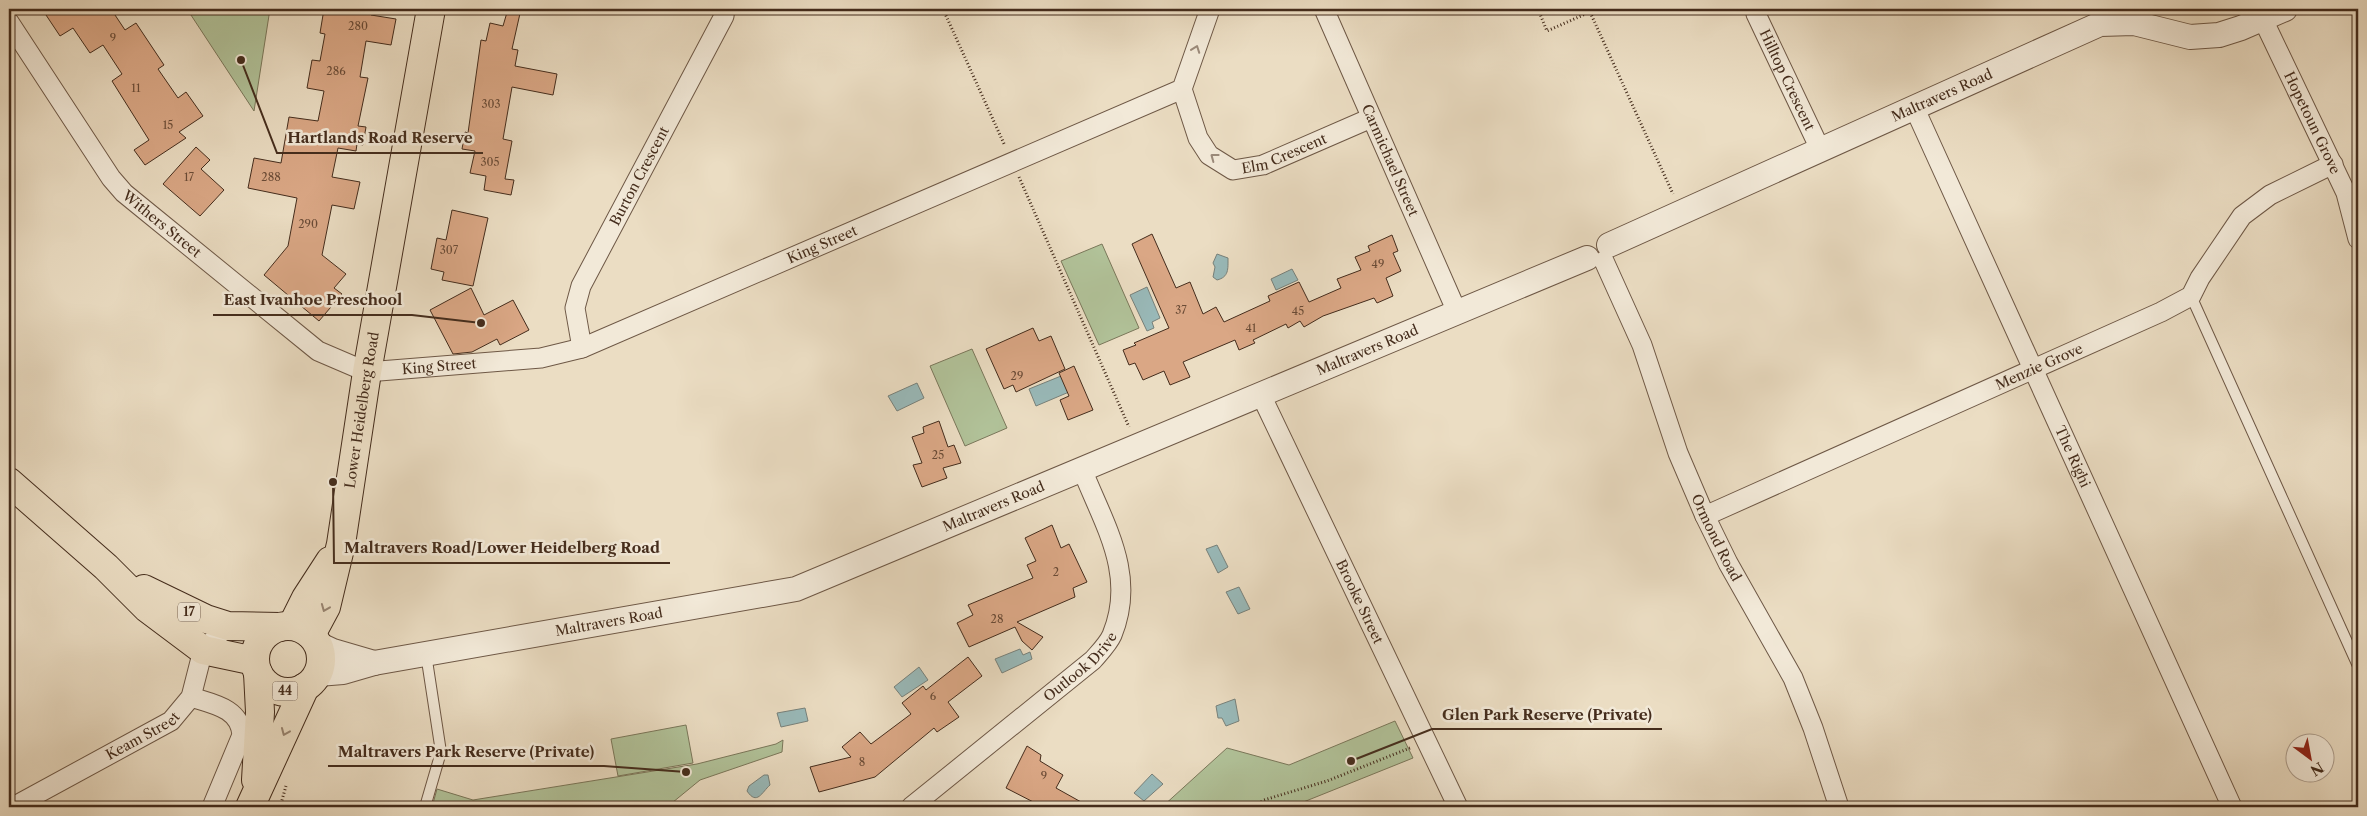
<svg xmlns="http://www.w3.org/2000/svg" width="2367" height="816" viewBox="0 0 2367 816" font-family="'Libre Caslon Text',serif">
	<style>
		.green { fill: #b1c299; stroke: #7a775a }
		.water { fill: #99baba; stroke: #77817b }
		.building { fill: #daa785; stroke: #442c1c }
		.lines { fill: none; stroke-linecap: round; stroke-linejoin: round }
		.service-casing { stroke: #6e5846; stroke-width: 12 }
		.minor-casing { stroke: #6e5846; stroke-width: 21 }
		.tertiary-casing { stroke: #6e5846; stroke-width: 26 }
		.primary-casing { stroke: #442c1c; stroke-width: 30 }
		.path { stroke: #442c1c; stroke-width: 3; stroke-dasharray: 1 2.5; stroke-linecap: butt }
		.service { stroke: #f2e9d8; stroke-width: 10 }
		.minor { stroke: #f2e9d8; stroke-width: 19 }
		.tertiary { stroke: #f2e9d8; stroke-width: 24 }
		.primary { stroke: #ebddc3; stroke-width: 28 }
		.oneway { stroke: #9b8a7a }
		.oneway2 { stroke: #988470 }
		.labels { text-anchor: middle; stroke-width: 5; stroke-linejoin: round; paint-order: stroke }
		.number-label { font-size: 11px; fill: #6a4b36 }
		.shield { fill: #f2e9d8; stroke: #786554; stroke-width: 1 }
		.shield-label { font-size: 12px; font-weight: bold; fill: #442c1c }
		.street-label { font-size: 14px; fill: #442c1c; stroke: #f2e9d8 }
		.leader { fill: none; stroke: #442c1c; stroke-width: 2 }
		.callout-dot { fill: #442c1c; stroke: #f2e9d8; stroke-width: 2 }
		.callout-label { font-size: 15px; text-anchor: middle; font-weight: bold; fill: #442c1c; stroke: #f2e9d8; stroke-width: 5; stroke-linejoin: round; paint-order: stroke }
	</style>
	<rect width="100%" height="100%" fill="#ebddc3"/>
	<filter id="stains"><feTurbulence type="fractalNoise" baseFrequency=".004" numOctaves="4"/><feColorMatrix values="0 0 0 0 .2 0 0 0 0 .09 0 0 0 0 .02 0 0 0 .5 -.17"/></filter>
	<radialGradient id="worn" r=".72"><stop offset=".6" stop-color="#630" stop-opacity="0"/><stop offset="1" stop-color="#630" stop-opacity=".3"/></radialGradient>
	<path class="green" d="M187,9H270L254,111Z
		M1102,244L1139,328L1099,345L1061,261Z
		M972,349L1007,428L965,446L930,366Z
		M1395,721L1413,758L1291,807H1162L1227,748L1289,765Z
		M686,725L693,763L618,776L611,739Z
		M783,740L782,752L700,780L667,807H432L437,789L473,800L697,764L776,744Z"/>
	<path class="water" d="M1217,254L1228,258C1228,269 1229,277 1217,280L1213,277L1215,267L1213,263Z
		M1292,269L1298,280L1276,290L1271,279Z
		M1147,287L1160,318L1152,322L1154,328L1147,331L1130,295Z
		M1061,376L1069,392L1036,406L1029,389Z
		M917,383L924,398L897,411L888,396Z
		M1217,545L1228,567L1218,573L1206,549Z
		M1239,587L1250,609L1238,614L1226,592Z
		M1020,649L1023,655L1030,652L1032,659L1002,673L995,659Z
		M919,667L928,680L902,697L894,687Z
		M1235,699L1239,721L1226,726L1222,718H1218L1216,706Z
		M805,708L808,721L781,727L777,713Z
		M1152,774L1163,784L1144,801L1134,793Z
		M764,775H768L770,785C762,792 757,806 747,791L749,786Z"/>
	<path class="building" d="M42,9H111L125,30L136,23L164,65L158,69L178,98L186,92L203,116L179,132L186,138L145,165L134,150L149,140L112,81L122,74L103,45L90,53L73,28L60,36Z
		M324,9H372L371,15L396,19L391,45L366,41L360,77L368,78L358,126L366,127L363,145L357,144L356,151L338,148L332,177L360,182L354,209L332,205L322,255L346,274L334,288L342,294L319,321L264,275L288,246L297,198L248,188L254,158L281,163L289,117L318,121L324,91L307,88L312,60L320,61L325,34L320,33Z
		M508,9H521L512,49L518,50L515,66L557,74L553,95L512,87L503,139L512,141L505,179L514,180L511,195L484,190L486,176L470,173L475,151L462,149L465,132L468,133L481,40L486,41L490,23L503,26Z
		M196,147L210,160L201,169L224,190L200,216L163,184Z
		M452,210L488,218L473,286L442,280L444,272L431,269L437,238L446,240Z
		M1152,234L1176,288L1190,282L1203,314L1216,307L1224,322L1270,301L1268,296L1299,282L1309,302L1341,288L1337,279L1361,270L1355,257L1370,251L1368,246L1392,235L1398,251L1393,253L1401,271L1386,278L1393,296L1377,303L1374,298L1323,316L1304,327L1300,321L1288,328L1286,324L1253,340L1255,343L1239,350L1235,340L1183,362L1190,377L1170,385L1164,371L1143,380L1135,363L1129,365L1123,350L1136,345L1134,343L1169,328L1132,244Z
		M471,288L484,315L513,300L529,330L500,345L497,339L472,352L453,354L430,310Z
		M1033,328L1039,341L1051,336L1065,369L1016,392L1013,385L1004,389L986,349Z
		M1074,366L1093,410L1068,420L1060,400L1069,396L1059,373Z
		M939,421L948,447L954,445L961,463L943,468L947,478L922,487L913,465L922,463L912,437L924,433L923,427Z
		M1052,525L1061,548L1069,544L1087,582L1073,588L1075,597L1017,622L1043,637L1032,650L1022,641L1015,627L969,647L957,623L973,615L968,605L1033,578L1027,565L1036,561L1025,538Z
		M968,657L982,676L948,702L959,717L937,732L934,728L875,777L819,792L810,767L851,757L842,747L860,732L871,744L911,714L902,703L923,686L926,690Z
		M1027,746L1041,755L1040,761L1063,775L1056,788L1090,807H1043L1006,788Z"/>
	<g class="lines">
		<g class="service-casing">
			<path id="service" d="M2191,296L2358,666
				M425,807L441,752L426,654"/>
		</g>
		<g class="minor-casing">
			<g id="minor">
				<path id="s1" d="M1324,9L1457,312"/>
				<path id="s2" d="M1755,9L1756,14L1820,149"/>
				<path id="s3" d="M2258,9L2346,193L2358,239"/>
				<path id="s4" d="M9,22L111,178L124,193L318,351L367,372L541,358L582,348L1182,89L1210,9"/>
				<path id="s5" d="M1182,89L1198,138L1209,155L1233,170L1263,165L1371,118"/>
				<path id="s6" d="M1914,107L2232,807"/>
				<path id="s7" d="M1604,261L1642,345L1678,453L1705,516L1728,563L1793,678L1813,728L1839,807"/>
				<path id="s8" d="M582,348L575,308L581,286L724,16L725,9"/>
				<path id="s9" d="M1261,395L1458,807"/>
				<path id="s10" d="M1705,516L2161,312L2191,296L2200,278L2242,216L2270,195L2333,164"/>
				<path d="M191,697C213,704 240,708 242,735L212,807"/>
				<path id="s11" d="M13,807L171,721L191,697L203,650L228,626"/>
				<path id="s12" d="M911,807L1093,660C1099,653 1108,644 1112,635C1137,574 1104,525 1082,469"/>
			</g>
		</g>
		<g class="tertiary-casing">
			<g id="tertiary">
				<path id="s13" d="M1609,245L2100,24L2134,23L2190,37L2219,35L2241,28L2285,9"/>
				<path d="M318,644L333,651L374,663"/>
				<path id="s14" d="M318,674L343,672L374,663L796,589L1587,258"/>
			</g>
		</g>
		<g class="primary-casing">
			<g id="primary">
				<path d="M9,482L106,567L147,608L203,650L255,661"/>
				<path d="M144,589L206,619L228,626L280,627"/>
				<path d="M292,626L306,598L330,561"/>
				<circle cx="288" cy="659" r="33"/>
				<path id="s15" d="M311,635L326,607L341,544L367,372L431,9"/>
				<path d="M256,780L260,712L258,673"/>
				<path d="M250,807L305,687"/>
			</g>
		</g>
		<path class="path" d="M943,9L1005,146
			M1538,9L1547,31L1590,12
			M1596,9L1590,12L1673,194
			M1019,177L1129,427
			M280,807L286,786
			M1252,807L1264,800L1327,781L1410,748"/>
		<use href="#service" class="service"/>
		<use href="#minor" class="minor"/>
		<use href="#tertiary" class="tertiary"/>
		<use href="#primary" class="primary"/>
	</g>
	<defs><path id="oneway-chevron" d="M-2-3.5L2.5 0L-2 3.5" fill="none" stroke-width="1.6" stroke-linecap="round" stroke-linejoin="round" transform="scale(1.25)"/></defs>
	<g class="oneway">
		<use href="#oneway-chevron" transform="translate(1196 49) rotate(-70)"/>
		<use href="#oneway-chevron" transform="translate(1214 157) rotate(-143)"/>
	</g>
	<g class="oneway2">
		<use href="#oneway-chevron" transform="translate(325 608) rotate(112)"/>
		<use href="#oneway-chevron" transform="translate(285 732) rotate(113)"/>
	</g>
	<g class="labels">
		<g class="number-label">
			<text x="358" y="30">280</text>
			<text x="113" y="42">9</text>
			<text x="336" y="75">286</text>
			<text x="136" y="92">11</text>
			<text x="491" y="108">303</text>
			<text x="168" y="129">15</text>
			<text x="490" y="166">305</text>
			<text x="189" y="181">17</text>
			<text x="271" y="181">288</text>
			<text x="308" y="228">290</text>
			<text x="449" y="254">307</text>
			<text x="1378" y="268">49</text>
			<text x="1181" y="314">37</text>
			<text x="1298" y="315">45</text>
			<text x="1251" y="332">41</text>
			<text x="1017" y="380">29</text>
			<text x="938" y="459">25</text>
			<text x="1056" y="576">2</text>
			<text x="997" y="623">28</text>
			<text x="933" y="700">6</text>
			<text x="862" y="766">8</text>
			<text x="1044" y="780">9</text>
		</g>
		<g class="shield">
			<rect x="178" y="602.5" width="22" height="19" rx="4"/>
			<rect x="272.5" y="681.5" width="25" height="19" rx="4"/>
		</g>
		<g class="shield-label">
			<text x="189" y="616">17</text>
			<text x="285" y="695">44</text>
		</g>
		<g class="street-label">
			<text dy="5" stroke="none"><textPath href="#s2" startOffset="78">Hilltop Crescent</textPath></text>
			<text dy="5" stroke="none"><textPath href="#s13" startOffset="365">Maltravers Road</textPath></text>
			<text dy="5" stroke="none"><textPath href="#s3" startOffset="126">Hopetoun Grove</textPath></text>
			<text dy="5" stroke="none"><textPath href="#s5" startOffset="154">Elm Crescent</textPath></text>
			<text dy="5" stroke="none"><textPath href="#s1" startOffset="165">Carmichael Street</textPath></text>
			<text dy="5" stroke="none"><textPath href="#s8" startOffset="188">Burton Crescent</textPath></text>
			<text dy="5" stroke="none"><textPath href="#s4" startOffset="255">Withers Street</textPath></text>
			<text dy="5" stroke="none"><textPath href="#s4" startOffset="988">King Street</textPath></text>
			<text dy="5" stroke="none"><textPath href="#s14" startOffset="1105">Maltravers Road</textPath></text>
			<text dy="5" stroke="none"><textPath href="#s4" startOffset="582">King Street</textPath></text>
			<text dy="5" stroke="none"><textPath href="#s10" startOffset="366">Menzie Grove</textPath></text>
			<text dy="5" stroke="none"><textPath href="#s15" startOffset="232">Lower Heidelberg Road</textPath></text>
			<text dy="5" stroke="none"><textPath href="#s6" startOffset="384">The Righi</textPath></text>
			<text dy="5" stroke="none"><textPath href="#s14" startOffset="700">Maltravers Road</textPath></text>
			<text dy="5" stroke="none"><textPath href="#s7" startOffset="299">Ormond Road</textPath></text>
			<text dy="5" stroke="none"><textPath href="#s9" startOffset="229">Brooke Street</textPath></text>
			<text dy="5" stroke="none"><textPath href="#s14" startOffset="296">Maltravers Road</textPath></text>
			<text dy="5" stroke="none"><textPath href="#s12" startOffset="220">Outlook Drive</textPath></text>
			<text dy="5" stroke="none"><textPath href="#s11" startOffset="148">Keam Street</textPath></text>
		</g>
	</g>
	<path class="leader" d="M241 60L277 153H483M481 323L412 315H213M333 482L334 563H670M1351 761L1432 729H1662M686 772L604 766H328"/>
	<g class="callout-dot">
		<circle cx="241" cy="60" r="5"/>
		<circle cx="481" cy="323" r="5"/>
		<circle cx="333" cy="482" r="5"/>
		<circle cx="1351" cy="761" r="5"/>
		<circle cx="686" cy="772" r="5"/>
	</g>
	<g class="callout-label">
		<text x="380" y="143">Hartlands Road Reserve</text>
		<text x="313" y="305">East Ivanhoe Preschool</text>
		<text x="502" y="553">Maltravers Road/Lower Heidelberg Road</text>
		<text x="1547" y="720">Glen Park Reserve (Private)</text>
		<text x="466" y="757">Maltravers Park Reserve (Private)</text>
	</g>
	<rect width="2367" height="816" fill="none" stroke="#ebddc3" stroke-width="30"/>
	<rect x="10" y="10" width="2347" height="796" fill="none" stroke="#442c1c" stroke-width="2.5"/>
	<rect x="15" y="15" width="2337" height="786" fill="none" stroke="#442c1c"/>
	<g transform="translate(2310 758) rotate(148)"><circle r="24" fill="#f2e9d8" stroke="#ac9d8d"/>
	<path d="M0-4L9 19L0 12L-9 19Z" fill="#8f2418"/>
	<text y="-8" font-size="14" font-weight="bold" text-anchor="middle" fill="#442c1c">N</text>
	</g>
	<rect width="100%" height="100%" filter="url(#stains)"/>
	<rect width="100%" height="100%" fill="url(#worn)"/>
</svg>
